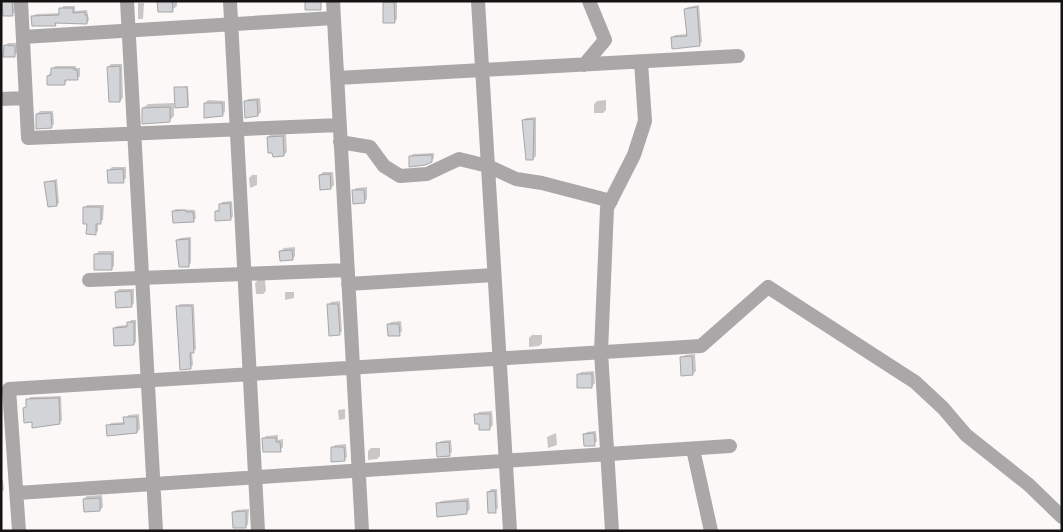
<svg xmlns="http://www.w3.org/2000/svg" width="1063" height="532" viewBox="0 0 1063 532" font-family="Georgia,serif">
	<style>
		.shadow { fill: #0003 }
		.building { fill: #d2d4d7; stroke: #a6a7aa }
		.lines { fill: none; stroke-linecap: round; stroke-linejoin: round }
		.minor { stroke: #a9a7a7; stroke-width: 14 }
	</style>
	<rect width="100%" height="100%" fill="#fcf8f7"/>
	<path class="shadow" d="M4,1H17V10L12,15Z
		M159,1H177V6L172,10Z
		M385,1H397V19L394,22L384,3Z
		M138,3H144L143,19H138Z
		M699,5L702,42L699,44L672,38L675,35L688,34L685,9L688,7Z
		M63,6H75V11L87,10L89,20L87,23L58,22L55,25L33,16L36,14L61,13Z
		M8,43H17V53L14,56L5,46Z
		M111,64H122L123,98L120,101L108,67Z
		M55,66H76V68H80V76L77,79H67L65,84L48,76Z
		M188,86L189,105L188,106L175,88Z
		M260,98L261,112L258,115L245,102L248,99Z
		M208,100L225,101V112L222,115L205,103Z
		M606,100V110L603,113H594V104L597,101Z
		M174,103V116L169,121L143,108L148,104Z
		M40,111H53L54,124L51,127L37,114Z
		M536,117V156L533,159L523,120L526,118Z
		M271,134H286L287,152L284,155L268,137Z
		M434,153V158L431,161L410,157L413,154Z
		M112,167H126V178L123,181L109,170Z
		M323,172H333L334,185L331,188L320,175Z
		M252,175H257V185L250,188L249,178Z
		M57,179L59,203L56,205L45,182Z
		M367,187V199L364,202L353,191L356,188Z
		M232,201L233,216L231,219L216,211L220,209L222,202Z
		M87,205H104L103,220L98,222V231L95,233L88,223L85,207Z
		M176,209L195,210L196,218L193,221L173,211Z
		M191,237V263L189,265L177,240L180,238Z
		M295,247V256L293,259L281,251L284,248Z
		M99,251H114V266L111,269L96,254Z
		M258,280H265L266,291L263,294H256L255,283Z
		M119,289H134V303L131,306L116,292Z
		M285,292H294V298L285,300Z
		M340,301L342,331L339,334L328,305L331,302Z
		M180,304H194L196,349L192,352L193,365L190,368L177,307Z
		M131,320H136V342L134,344L115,328L117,326L128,325Z
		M401,321L402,331L399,334L388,325L391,322Z
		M532,335H542V343L539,346L529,347V338Z
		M695,354L696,371L693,374L682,358L685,355Z
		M594,371L595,383L592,386L578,375L581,372Z
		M61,396L62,420L59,423L34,421L25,408L30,397Z
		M345,409V419L339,420L338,410Z
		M492,411L493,425L490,428L480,423L476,415L479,412Z
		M139,414L140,429L137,432L108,426L111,423L125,422L128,415Z
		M596,431L597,441L594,444L584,435L587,432Z
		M556,433L557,445L548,448L547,437Z
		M278,435V440L283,439V447L280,450L263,439L266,436Z
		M451,440L452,452L449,454L438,444L441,441Z
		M346,444L347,457L344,460L332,448L335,445Z
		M371,448H380V456L377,459L368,460V451Z
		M1,480H3L4,490L1,492Z
		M491,489H497L498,508L495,511L488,492Z
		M102,495L103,507L100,510L84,499L87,496Z
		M469,498L470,509L467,512L438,504L441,501Z
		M249,509L248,524L246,527L233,513L236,510Z"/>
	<path class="building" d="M2,1H12L13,16H3Z
		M157,1H172L173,12H158Z
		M305,1H321V10H305Z
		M383,2H394L395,23H383Z
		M697,7L700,46L672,49L671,37L687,36L684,9Z
		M59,8H73V13L85,12V15H87V24L55,23L56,26H32L31,16L59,15Z
		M4,45L15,46V57H3Z
		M120,66V102H109L107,67Z
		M51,68H74V70H77L78,80H65V85H47V76L51,75Z
		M174,87H187L188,107L175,108Z
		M257,100L258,116L245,118L244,101Z
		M204,103H222L223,116L204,118Z
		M170,107V122L142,124V108Z
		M51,113L52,128L36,129V114Z
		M534,119L533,160H526L522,120Z
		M283,136L284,156L273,157L272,153H268L267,137Z
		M432,155V162L425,165L409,167V156Z
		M123,169L124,183H108L107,170Z
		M330,174L331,189L320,190L319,175Z
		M55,181L57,206L48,207L44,182Z
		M352,190H364L365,203L353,204Z
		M230,203L231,220L215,221V211H219V204Z
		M83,207H101V224H96V235L86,234L87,224H83Z
		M185,210L186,212H193L194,222L173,223L172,211Z
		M189,239V267H179L176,240Z
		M292,250L293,260L280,261L279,251Z
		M94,254H112V270H94Z
		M131,291L132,307L116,308L115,292Z
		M327,304H338L340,335L329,336Z
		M176,306H192L194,353H190L191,369L180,370Z
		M127,322H134V345L114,346L113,328L127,327Z
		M387,324H399L400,336H388Z
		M692,356L693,375L681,376L680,357Z
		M577,374H592V388H577Z
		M59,398L60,424L32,428V422L24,423L23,408L26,407V399Z
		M474,414H490V430H479V424H475Z
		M123,417H137V433L107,436L106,425L124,424Z
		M594,433L595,446H584L583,434Z
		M262,438H276V442H280L281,452H263Z
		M449,442L450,456L437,457L436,443Z
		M331,447H344L345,461L331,462Z
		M495,491L496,513H488L487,492Z
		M100,498V511L84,512L83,499Z
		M467,501V514L437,517L436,503Z
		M246,511V528H233L232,512Z"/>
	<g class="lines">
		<path class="minor" d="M21,1L28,138L340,125
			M127,1L156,531
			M230,1L258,531
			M333,1L362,531
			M478,1L510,531
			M23,37L334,18
			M584,65L605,40L589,1
			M337,78L738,56
			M1,99L26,98
			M340,142L370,147L384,166L400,176L427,174L459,159L488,166L516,179L542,183L611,201
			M89,280L348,270
			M348,284L494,275
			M693,449L711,531
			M17,493L730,446
			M19,531L9,389L701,346L768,287L915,382L943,408L966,435L1029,485L1062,517
			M612,531L601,352L607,208L634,155L645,121L641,62"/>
	</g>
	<rect width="1063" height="532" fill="none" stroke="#151313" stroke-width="5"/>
</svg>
